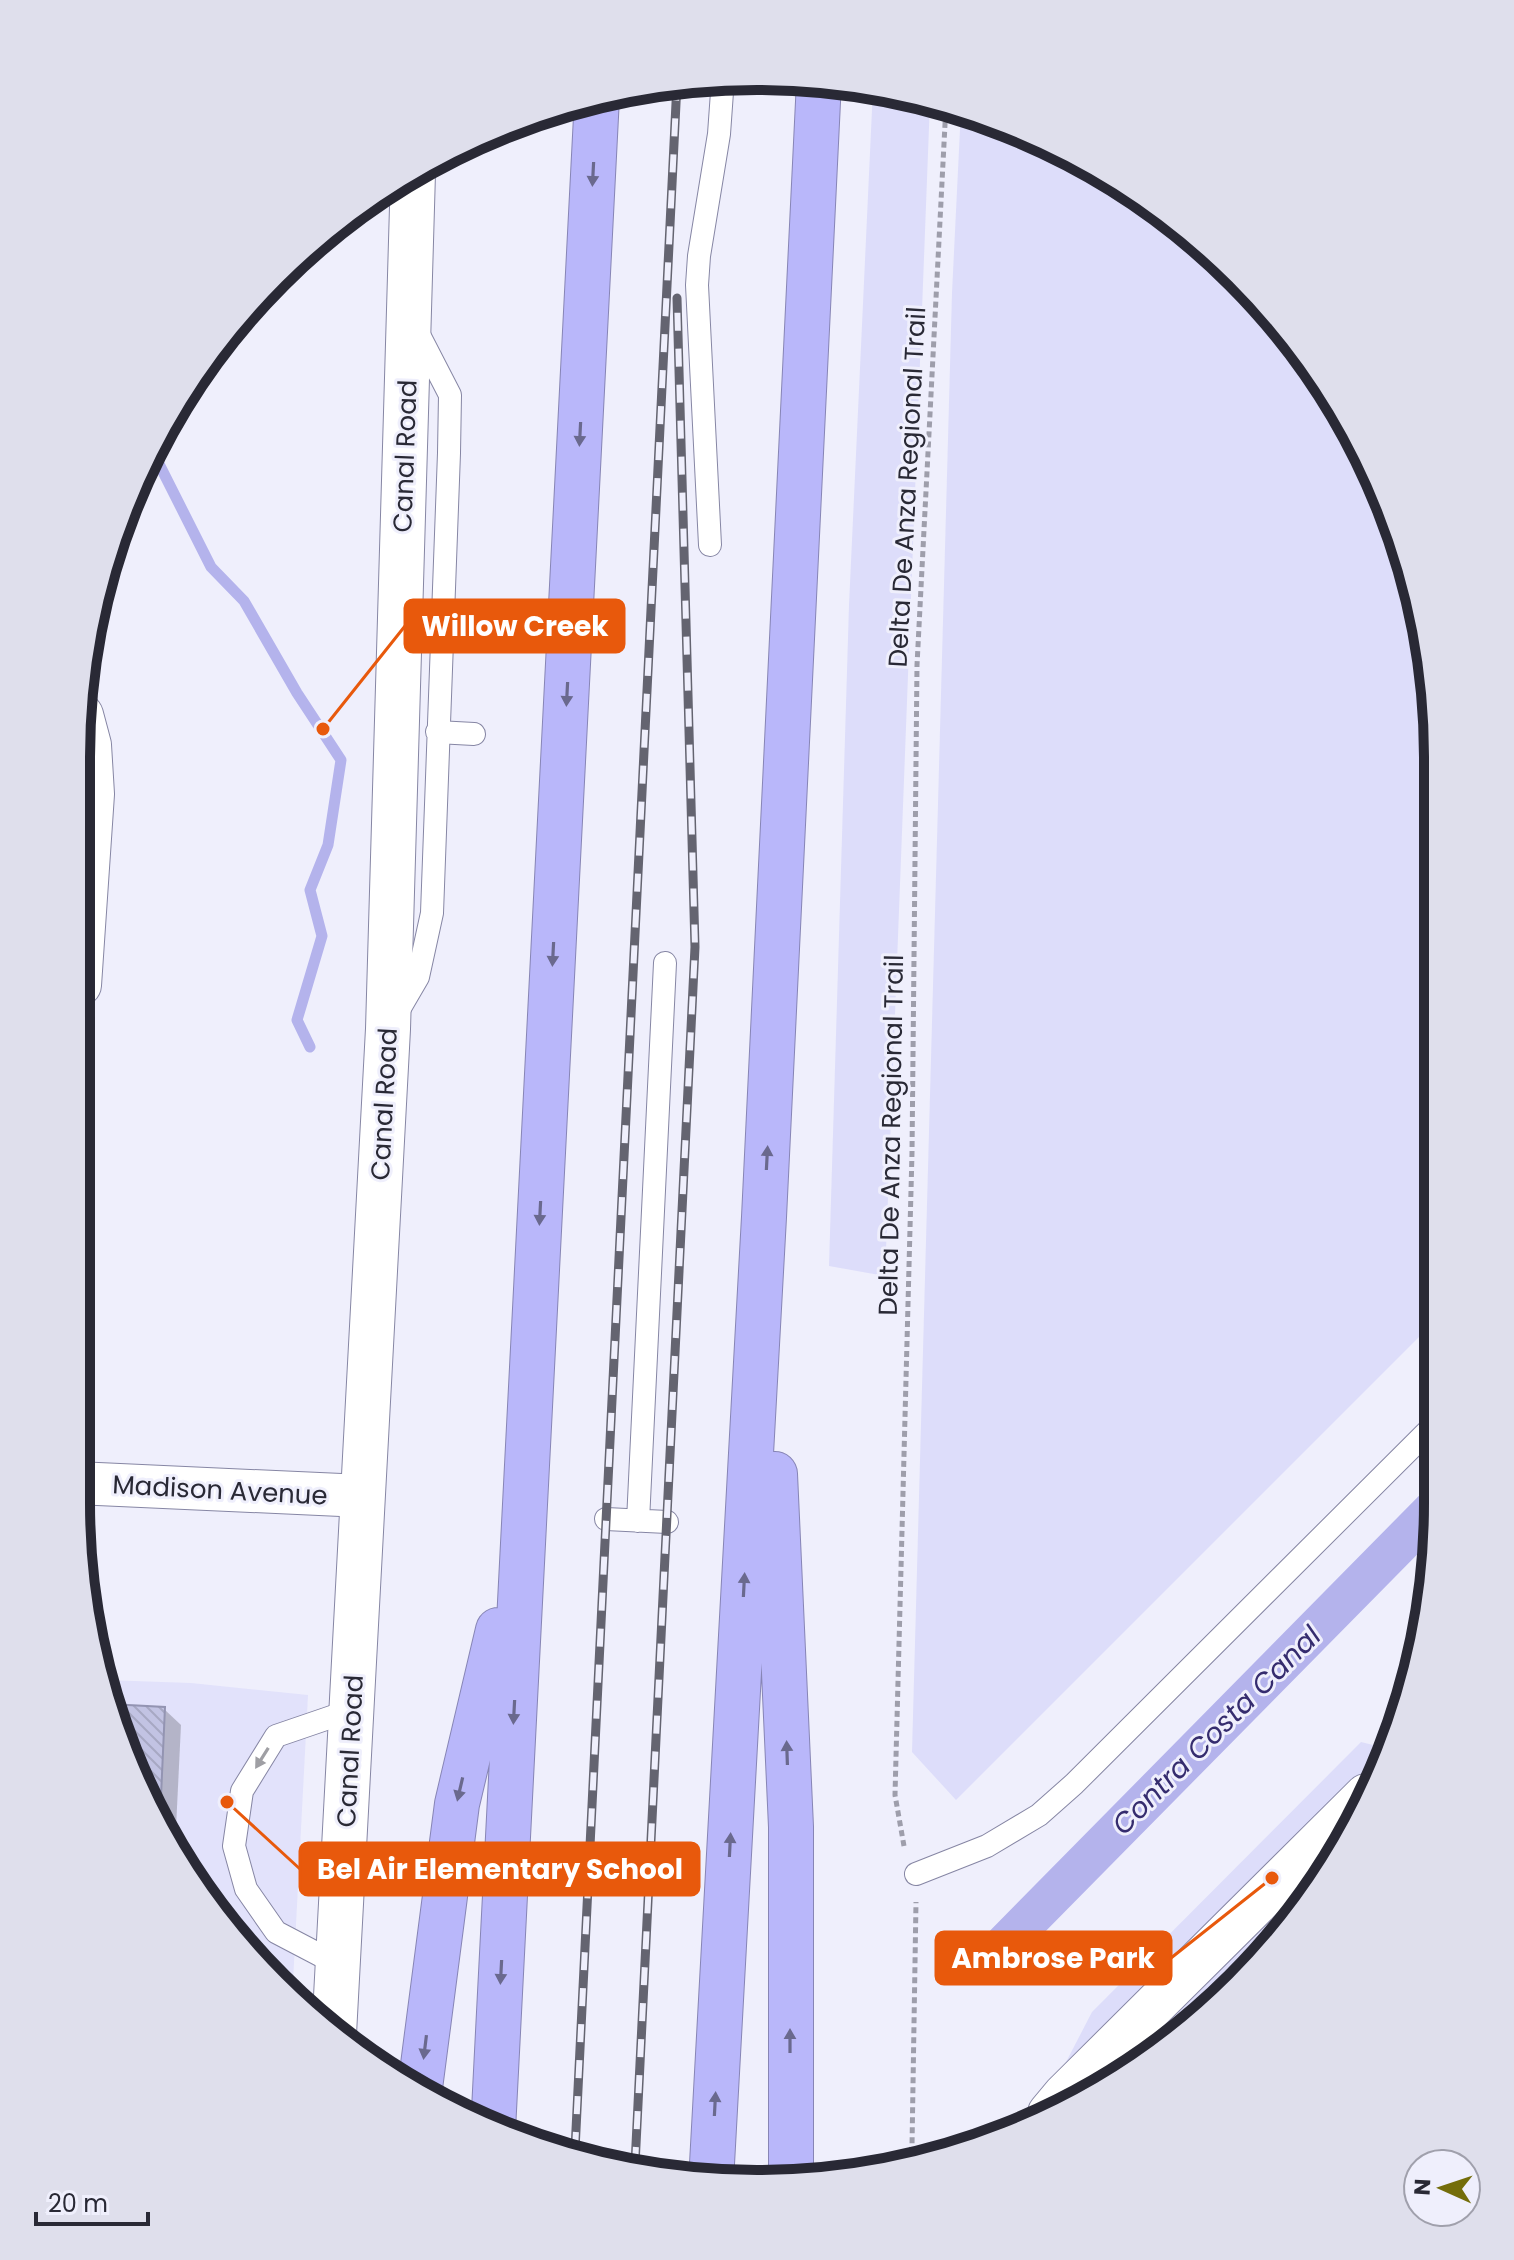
<svg xmlns="http://www.w3.org/2000/svg" width="1514" height="2260" viewBox="0 0 1514 2260" font-family="Poppins,sans-serif">
	<style>
		.built { fill: #e2e2fb }
		.green { fill: #ddddfa }
		.shadow { fill: #0003 }
		.lines { fill: none; stroke-linecap: round; stroke-linejoin: round }
		.stream { stroke: #b4b3ec; stroke-width: 11 }
		.canal { stroke: #b4b3ec; stroke-width: 40 }
		.building { fill: url(#building-back-hatch); stroke: #9394b2; stroke-width: 2 }
		.service-casing { stroke: #8686a4; stroke-width: 24 }
		.minor-casing { stroke: #8686a4; stroke-width: 44 }
		.tertiary-casing { stroke: #8686a4; stroke-width: 46 }
		.motorway-casing { stroke: #8785b5; stroke-width: 46 }
		.path { stroke: #9e9eab; stroke-width: 5; stroke-dasharray: 6 4; stroke-linecap: butt }
		.service { stroke: #fff; stroke-width: 22 }
		.minor { stroke: #fff; stroke-width: 42 }
		.tertiary { stroke: #fff; stroke-width: 44 }
		.motorway { stroke: #b9b7fa; stroke-width: 44 }
		.rail-casing { stroke: #646470; stroke-width: 9 }
		.rail { stroke: #efeffc; stroke-width: 6; stroke-dasharray: 18; stroke-linecap: butt }
		.oneway { fill: #6a698e }
		.oneway2 { fill: #9f9fa4 }
		.labels { text-anchor: middle; stroke-width: 6; stroke-linejoin: round; paint-order: stroke }
		.street-label { font-size: 26px; fill: #292935; stroke: #efeffc }
		.water-label { font-size: 28px; font-style: italic; fill: #352c6e; stroke: #efeffc }
		.rim { fill: none; stroke: #292935; stroke-width: 10 }
		.leader { fill: none; stroke: #e8590c; stroke-width: 3 }
		.callout-dot { fill: #e8590c; stroke: #efeffc; stroke-width: 3 }
		.callout { fill: #e8590c; stroke: #e8590c; stroke-width: 3 }
		.callout-label { font-size: 28px; text-anchor: middle; font-weight: bold; fill: #fff }
	</style>
	<defs>
		<pattern id="building-back-hatch" width="6" height="6" patternUnits="userSpaceOnUse" patternTransform="scale(2)"><rect width="6" height="6" fill="#c2c3e3"/><path d="M-1 5l2 2M0 0l6 6M5-1l2 2" fill="none" stroke="#a7a8c3"/></pattern>
	</defs>
	<rect width="100%" height="100%" fill="#efeffc"/>
	<path class="built" d="M105,1680L191,1683L308,1695L293,1982H285L191,1882L112,1721Z"/>
	<path class="green" d="M873,88L930,101L885,1276L829,1266L849,605Z
		M961,109L976,112L1098,167L1206,245L1298,343L1368,456L1415,581L1437,713L1433,1323L956,1800L912,1752L952,293Z
		M1361,1742L1385,1748L1368,1804L1269,1952L1098,2093L1037,2118L1092,2012Z"/>
	<path class="shadow" d="M109,1706L164,1709L181,1725L175,1849L112,1721Z"/>
	<g class="lines">
		<path class="stream" d="M151,448L211,567L244,601L297,693L341,760L328,845L310,890L322,936L297,1020L310,1047"/>
		<path class="canal" d="M1000,1949L1433,1510"/>
	</g>
	<path class="building" d="M109,1704L165,1707L160,1819L112,1721Z
		M1283,1923L1286,1926L1269,1952L1257,1962L1250,1955Z"/>
	<g class="lines">
		<g class="service-casing">
			<path id="service" d="M710,545L697,285L699,256L719,134L723,78
				M437,732L474,734
				M397,1013L418,977L432,913L449,453L450,395L417,331
				M606,1519L667,1522
				M638,1521L665,963
				M916,1874L987,1846L1039,1815L1074,1784L1433,1426
				M339,1965L276,1932L246,1889L234,1846L242,1791L276,1736L352,1710"/>
		</g>
		<g class="minor-casing">
			<path id="minor" d="M80,985L93,794L90,745L82,715
				M76,1483L363,1496
				M1049,2113L1064,2095L1366,1795"/>
		</g>
		<g class="tertiary-casing">
			<path id="tertiary" d="M334,2034L388,1029L413,173"/>
		</g>
		<g class="motorway-casing">
			<path id="motorway" d="M775,1474L791,1827V2175
				M420,2088L457,1804L498,1630
				M493,2130L597,97
				M711,2182L764,1217L819,81"/>
		</g>
		<path class="path" d="M904,1846L895,1795L912,1153L917,665L946,105
			M909,2163L912,2146L916,1902"/>
		<use href="#service" class="service"/>
		<use href="#minor" class="minor"/>
		<use href="#tertiary" class="tertiary"/>
		<use href="#motorway" class="motorway"/>
		<g class="rail-casing">
			<path id="rail" d="M575,2150L677,83
				M635,2165L695,947L677,298"/>
		</g>
		<use href="#rail" class="rail"/>
	</g>
	<defs><path id="oneway-solid" d="M-6-.8H1V-3.2L6.5 0L1 3.2V.8H-6Z" transform="scale(2)"/></defs>
	<g class="oneway">
		<use href="#oneway-solid" transform="translate(593 174) rotate(93)"/>
		<use href="#oneway-solid" transform="translate(580 434) rotate(93)"/>
		<use href="#oneway-solid" transform="translate(567 694) rotate(93)"/>
		<use href="#oneway-solid" transform="translate(553 954) rotate(93)"/>
		<use href="#oneway-solid" transform="translate(767 1158) rotate(-87)"/>
		<use href="#oneway-solid" transform="translate(540 1213) rotate(93)"/>
		<use href="#oneway-solid" transform="translate(744 1585) rotate(-87)"/>
		<use href="#oneway-solid" transform="translate(514 1712) rotate(93)"/>
		<use href="#oneway-solid" transform="translate(787 1753) rotate(-92)"/>
		<use href="#oneway-solid" transform="translate(460 1789) rotate(103)"/>
		<use href="#oneway-solid" transform="translate(730 1845) rotate(-87)"/>
		<use href="#oneway-solid" transform="translate(501 1972) rotate(93)"/>
		<use href="#oneway-solid" transform="translate(790 2041) rotate(-90)"/>
		<use href="#oneway-solid" transform="translate(425 2047) rotate(97)"/>
		<use href="#oneway-solid" transform="translate(715 2104) rotate(-87)"/>
	</g>
	<use class="oneway2" href="#oneway-solid" transform="translate(262 1758) rotate(122)"/>
	<g class="labels">
		<g class="street-label">
			<text transform="translate(405 456) rotate(-88)" y="9">Canal Road</text>
			<text transform="translate(907 487) rotate(-87)" y="9">Delta De Anza Regional Trail</text>
			<text transform="translate(384 1104) rotate(-87)" y="9">Canal Road</text>
			<text transform="translate(891 1135) rotate(-89)" y="9">Delta De Anza Regional Trail</text>
			<text transform="translate(220 1490) rotate(3)" y="9">Madison Avenue</text>
			<text transform="translate(350 1751) rotate(-87)" y="9">Canal Road</text>
		</g>
		<g class="water-label">
			<text transform="translate(1216 1730) rotate(-45)" y="10">Contra Costa Canal</text>
		</g>
	</g>
	<path d="M0 0H1514V2260H0ZM757 90H757A667 667 0 0 1 1424 757V1503A667 667 0 0 1 757 2170H757A667 667 0 0 1 90 1503V757A667 667 0 0 1 757 90Z" fill="#dfdfec" fill-rule="evenodd"/>
	<path class="rim" d="M757 90H757A667 667 0 0 1 1424 757V1503A667 667 0 0 1 757 2170H757A667 667 0 0 1 90 1503V757A667 667 0 0 1 757 90Z"/>
	<path class="leader" d="M323 729L405 626M227 1802L300 1869M1272 1878L1171 1958"/>
	<g class="callout-dot">
		<circle cx="323" cy="729" r="8"/>
		<circle cx="227" cy="1802" r="8"/>
		<circle cx="1272" cy="1878" r="8"/>
	</g>
	<g class="callout">
		<rect x="405" y="600" width="219" height="52" rx="8"/>
		<rect x="300" y="1843" width="399" height="52" rx="8"/>
		<rect x="936" y="1932" width="235" height="52" rx="8"/>
	</g>
	<g class="callout-label">
		<text x="515" y="636">Willow Creek</text>
		<text x="500" y="1879">Bel Air Elementary School</text>
		<text x="1053" y="1968">Ambrose Park</text>
	</g>
	<g transform="translate(1442 2188) rotate(273)"><circle r="38" fill="#efeffc" stroke="#a0a0ac" stroke-width="2"/>
	<path d="M0-6L14 30L0 20L-14 30Z" fill="#746d0a"/>
	<text y="-12" font-size="22" font-weight="bold" text-anchor="middle" fill="#292935">N</text>
	</g>
	<path d="M36 2212v12h112v-12" fill="none" stroke="#292935" stroke-width="4"/>
	<text x="48" y="2212" font-size="24" fill="#292935" stroke="#efeffc" stroke-width="6" paint-order="stroke">20 m</text>
</svg>
